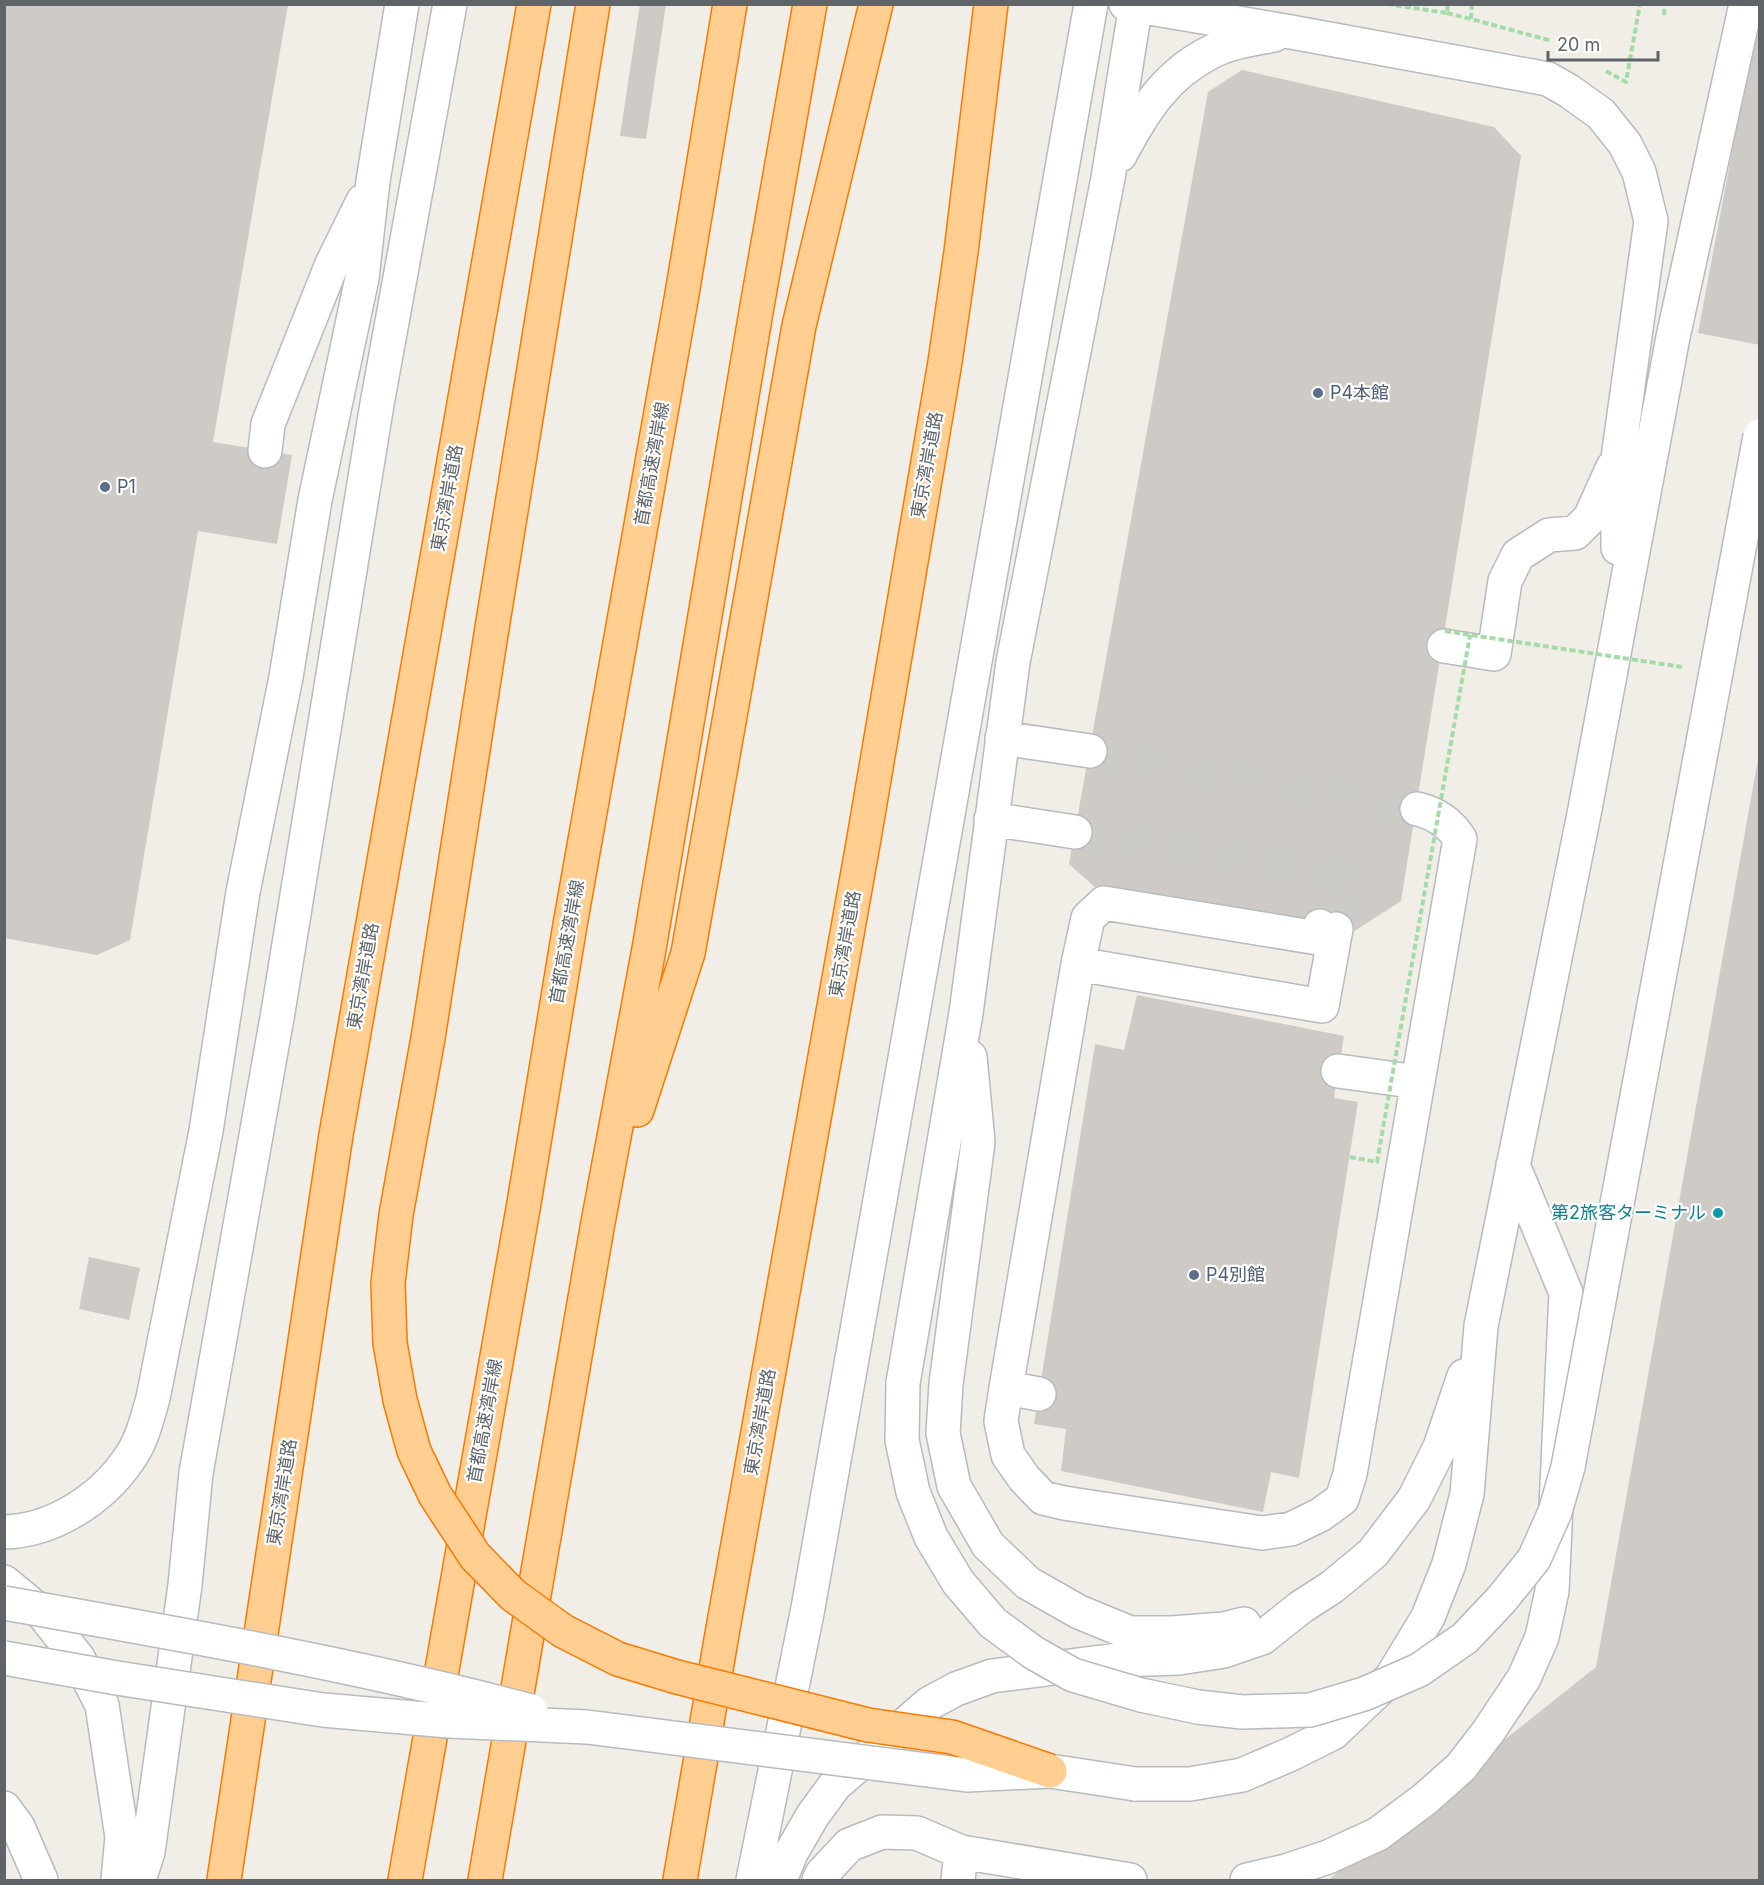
<svg xmlns="http://www.w3.org/2000/svg" width="1764" height="1885" viewBox="0 0 1764 1885" font-family="Inter,'Noto Sans JP',sans-serif">
	<style>
		.building { fill: #cecac6 }
		.lines { fill: none; stroke-linecap: round; stroke-linejoin: round }
		.minor-tunnel { stroke: #cccbc7; stroke-width: 33; stroke-dasharray: 33 16; stroke-linecap: butt }
		.minor-casing { stroke: #b7bbbe; stroke-width: 36 }
		.highway-casing { stroke: #f87b00; stroke-width: 36 }
		.path { stroke: #a4dca8; stroke-width: 4; stroke-dasharray: 6 3; stroke-linecap: butt }
		.minor { stroke: #fff; stroke-width: 33 }
		.highway { stroke: #ffce90; stroke-width: 33 }
		.minor-bridge-casing { stroke: #b7bbbe; stroke-width: 36; stroke-linecap: butt }
		.highway-bridge-casing { stroke: #f87b00; stroke-width: 36; stroke-linecap: butt }
		.path-bridge { stroke: #a4dca8; stroke-width: 4; stroke-dasharray: 6 3; stroke-linecap: butt }
		.minor-bridge { stroke: #fff; stroke-width: 33 }
		.highway-bridge { stroke: #ffce90; stroke-width: 33 }
		.service-dot { fill: #5c6f8a; stroke: #fff; stroke-width: 2 }
		.culture-dot { fill: #0f9aa8; stroke: #fff; stroke-width: 2 }
		.labels { text-anchor: middle; stroke-width: 4.5; stroke-linejoin: round; paint-order: stroke }
		.service-label { font-size: 18px; fill: #4e5e75; stroke: #fff; text-anchor: start }
		.street-label { font-size: 18px; fill: #5e6468; stroke: #fff }
		.culture-label { font-size: 18px; fill: #0d838f; stroke: #fff; text-anchor: end }
	</style>
	<rect width="100%" height="100%" fill="#f1ede7"/>
	<path class="building" d="M640,4H666L646,139L620,136Z
		M4,5H288L213,442L292,455L277,544L198,531L130,940L97,955L4,938Z
		M1758,13L1760,14V345L1698,333Z
		M1242,70L1494,127L1521,156L1401,901L1353,932L1097,889L1069,864L1208,92Z
		M1758,759L1760,1880H1328L1596,1667Z
		M1137,995L1344,1036L1334,1098L1358,1102L1299,1478L1271,1472L1263,1512L1061,1471L1066,1429L1034,1424L1095,1044L1124,1050Z
		M89,1257L140,1268L129,1320L79,1309Z"/>
	<g class="lines">
		<path class="minor-tunnel" d="M1090,751L1417,809
			M1075,832L1346,874L1336,929"/>
		<g class="minor-casing">
			<path id="minor" d="M1126,4L1291,32L1548,79L1569,91L1601,114L1625,144L1639,172L1651,221L1618,458V548
				M1120,155C1143,112 1165,75 1211,52C1230,42 1253,39 1274,35
				M265,451L268,424L332,264L363,201
				M1444,646L1494,654L1505,581L1518,555L1549,535L1575,533L1590,518L1613,467
				M1002,738L1090,751
				M991,819L1075,832
				M1320,926L1318,938L1104,903L1088,918L1078,964L1322,1006L1336,929
				M970,1057L978,1142L946,1384L943,1433L954,1486L988,1545L1028,1583L1079,1612L1130,1633H1172L1224,1629L1244,1624
				M1338,1071L1418,1082
				M903,1383L966,1013L1013,662L1108,178L1136,4
				M1006,1388L1001,1421L1008,1455L1024,1478L1043,1498L1064,1503L1262,1533L1291,1529L1320,1515L1342,1499L1350,1474L1460,839C1450,823 1435,813 1417,809
				M1039,1394L1006,1388L1078,964
				M4,1532C53,1531 102,1499 129,1459C142,1441 147,1419 153,1398L206,1131L243,892L286,677L315,500L362,278L373,181L402,4
				M4,1582L44,1615L78,1658L102,1705L122,1837L118,1880
				M1135,1784H1190L1242,1775L1291,1754L1333,1733L1391,1678L1428,1617L1449,1564L1467,1494L1481,1326L1585,809L1673,337L1746,4
				M4,1808L18,1827L41,1880
				M139,1880L148,1852L185,1585L196,1473L278,1012L377,404L450,4
				M753,1880L808,1608L1091,4
				M780,1880L791,1853L813,1815L835,1785L930,1703L956,1689L992,1676L1117,1660L1179,1658L1224,1651L1262,1638L1301,1607L1332,1587L1373,1553L1414,1499L1440,1447L1464,1376
				M819,1880L822,1874L849,1845L882,1832L917,1833L961,1852L1130,1880
				M958,1880L961,1852
				M1247,1880L1286,1871L1328,1857L1378,1834L1425,1799L1461,1767L1488,1732L1524,1678L1542,1637L1552,1591L1566,1293L1513,1165"/>
		</g>
		<g class="highway-casing">
			<path id="highway" d="M492,628L593,4
				M637,1110L688,953L799,326L876,4
				M224,1880L336,1135L534,4
				M405,1880L524,1203L570,925L682,294L730,4
				M485,1880L597,1228L649,949L756,312L810,4
				M680,1880L722,1634L863,844L945,362L961,252L991,4"/>
		</g>
		<path class="path" d="M1387,4L1447,13L1448,4
			M1472,4L1471,19L1552,41
			M1447,13L1471,19
			M1664,15L1665,4
			M1606,71L1626,82L1640,4"/>
		<use href="#minor" class="minor"/>
		<use href="#highway" class="highway"/>
		<g class="minor-bridge-casing">
			<path id="minor-bridge" d="M903,1383L902,1440L913,1492L931,1537L958,1582L993,1623L1034,1653L1073,1675L1141,1695L1198,1707L1242,1712L1310,1710L1364,1694L1419,1670L1465,1638L1501,1600L1534,1559L1555,1512L1568,1467L1760,436
				M4,1603C180,1634 358,1665 531,1711
				M4,1658L117,1678L323,1710L449,1721L587,1727L967,1775L1050,1771L1135,1784"/>
		</g>
		<g class="highway-bridge-casing">
			<path id="highway-bridge" d="M492,628L428,1038L396,1215L388,1283L390,1343L400,1400L414,1451L435,1495L475,1556L513,1595L563,1631L618,1659L677,1677L868,1725L952,1737L1050,1771"/>
		</g>
		<path class="path-bridge" d="M1445,631L1682,667
			M1350,1157L1377,1162L1470,635"/>
		<use href="#minor-bridge" class="minor-bridge"/>
		<use href="#highway-bridge" class="highway-bridge"/>
	</g>
	<g class="service-dot">
		<circle cx="1318" cy="393" r="6"/>
		<circle cx="105" cy="487" r="6"/>
		<circle cx="1194" cy="1275" r="6"/>
	</g>
	<circle class="culture-dot" cx="1718" cy="1213" r="6"/>
	<g class="labels">
		<g class="service-label">
			<text x="1330" y="399">P4本館</text>
			<text x="117" y="493">P1</text>
			<text x="1206" y="1281">P4別館</text>
		</g>
		<g class="street-label">
			<text transform="translate(652 464) rotate(-80)" y="6">首都高速湾岸線</text>
			<text transform="translate(927 465) rotate(-80)" y="6">東京湾岸道路</text>
			<text transform="translate(447 498) rotate(-80)" y="6">東京湾岸道路</text>
			<text transform="translate(567 942) rotate(-80)" y="6">首都高速湾岸線</text>
			<text transform="translate(845 944) rotate(-80)" y="6">東京湾岸道路</text>
			<text transform="translate(363 976) rotate(-80)" y="6">東京湾岸道路</text>
			<text transform="translate(485 1421) rotate(-80)" y="6">首都高速湾岸線</text>
			<text transform="translate(760 1422) rotate(-80)" y="6">東京湾岸道路</text>
			<text transform="translate(282 1492) rotate(-81)" y="6">東京湾岸道路</text>
		</g>
		<g class="culture-label">
			<text x="1706" y="1219">第2旅客ターミナル</text>
		</g>
	</g>
	<rect width="1764" height="1885" fill="none" stroke="#5e6468" stroke-width="12"/>
	<path d="M1548 51v9h110v-9" fill="none" stroke="#5e6468" stroke-width="3"/>
	<text x="1557" y="51" font-size="18" fill="#5e6468" stroke="#ffffff" stroke-width="4.5" paint-order="stroke">20 m</text>
</svg>
